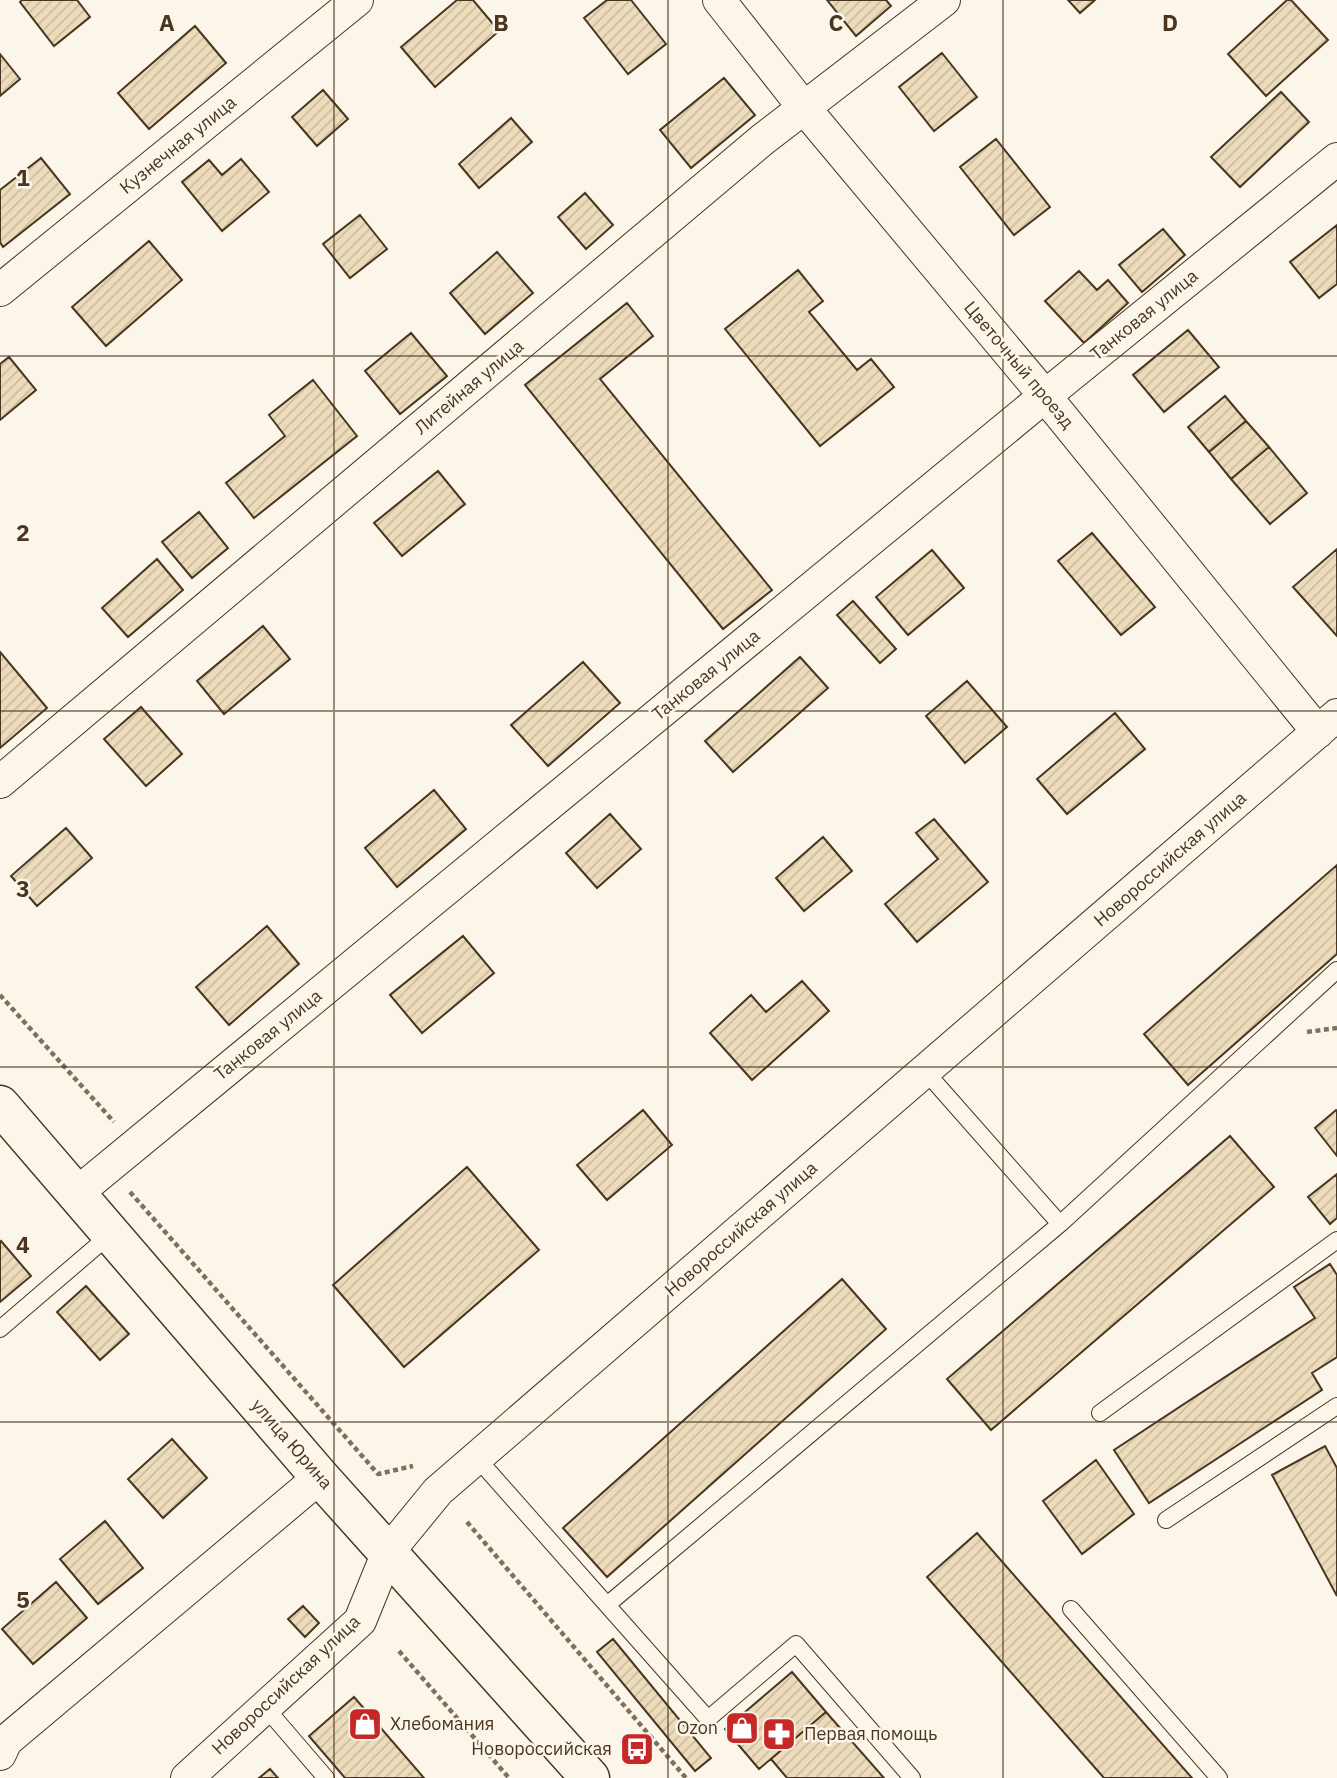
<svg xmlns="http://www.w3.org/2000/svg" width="1337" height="1778" viewBox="0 0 1337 1778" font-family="'IBM Plex Sans',sans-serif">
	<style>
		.building { fill: url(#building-hatch); stroke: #4a3520; stroke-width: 2 }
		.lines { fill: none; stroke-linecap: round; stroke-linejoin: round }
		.service-casing { stroke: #4a3520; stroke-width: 18 }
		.minor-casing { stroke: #4a3520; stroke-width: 34 }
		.tertiary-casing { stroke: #4a3520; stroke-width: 41 }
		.path { stroke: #7f6f5c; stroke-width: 4.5; stroke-dasharray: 5 3.5; stroke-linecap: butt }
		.service { stroke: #fbf6e9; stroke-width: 16 }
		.minor { stroke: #fbf6e9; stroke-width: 32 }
		.tertiary { stroke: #fbf6e9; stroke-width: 38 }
		.grid { fill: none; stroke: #4a3520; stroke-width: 2; stroke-opacity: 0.55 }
		.labels { text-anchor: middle; stroke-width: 5; stroke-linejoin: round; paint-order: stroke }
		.street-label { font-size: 18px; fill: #4a3520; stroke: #fbf6e9 }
		.poi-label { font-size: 18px; fill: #4a3520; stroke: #fbf6e9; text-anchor: start }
		.grid-label { font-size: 23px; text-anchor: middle; font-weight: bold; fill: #4a3520; stroke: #fbf6e9; stroke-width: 5; stroke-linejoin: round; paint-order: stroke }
	</style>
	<defs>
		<pattern id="building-hatch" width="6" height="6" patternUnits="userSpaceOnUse" patternTransform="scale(1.75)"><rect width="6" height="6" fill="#ecdcbc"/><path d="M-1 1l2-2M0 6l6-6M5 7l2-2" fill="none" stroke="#ccbda1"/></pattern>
	</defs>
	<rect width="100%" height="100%" fill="#fbf6e9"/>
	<path class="building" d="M22,0H77L90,17L54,46L20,2Z
		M457,0H473L499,31L435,87L401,47Z
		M607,0H631L666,44L628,74L584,18Z
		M827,0H886L891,6L856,36Z
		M1068,0H1095L1080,13Z
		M1287,0H1291L1328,40L1266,96L1228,54Z
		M195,26L226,63L149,129L118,93Z
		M942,53L977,97L934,131L899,87Z
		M0,54L20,79L0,96Z
		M724,78L755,115L691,168L660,130Z
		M323,90L348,119L317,146L292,117Z
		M1281,92L1309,122L1240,187L1211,157Z
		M511,118L532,142L479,188L459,164Z
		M996,139L1050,207L1014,235L960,167Z
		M41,158L70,194L3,247L0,242V190Z
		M241,159L269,192L222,231L182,182L209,160L222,175Z
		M585,193L613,225L586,249L558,217Z
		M360,215L387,249L350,278L323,244Z
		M1337,225V284L1319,298L1290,262Z
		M1163,229L1185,255L1142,292L1119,265Z
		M149,241L182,280L106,346L72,307Z
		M497,252L533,293L485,334L450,293Z
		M798,270L823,301L809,312L857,370L871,359L894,387L820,446L725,329Z
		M1079,271L1097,290L1108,280L1128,303L1084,343L1045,301Z
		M627,303L653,336L600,379L772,590L723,629L525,385Z
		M1188,330L1219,367L1164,412L1133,375Z
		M411,333L447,376L400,414L365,371Z
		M9,357L36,390L0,420V364Z
		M313,380L357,436L254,518L226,483L285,436L269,415Z
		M1225,396L1246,421L1209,452L1188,427Z
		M1246,421L1269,447L1231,479L1209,452Z
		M1269,447L1307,493L1270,524L1231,479Z
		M438,471L465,504L402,556L374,523Z
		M199,512L228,548L192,578L162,542Z
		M1092,533L1155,607L1121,635L1058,561Z
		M1337,549V636L1293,587Z
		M932,550L964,588L908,635L876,597Z
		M157,559L183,590L128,637L102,608Z
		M853,601L896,649L880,663L837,615Z
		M263,626L290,659L224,714L197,681Z
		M0,652L47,708L0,748Z
		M800,657L828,688L733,772L705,741Z
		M583,662L620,703L548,766L511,725Z
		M967,681L1007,727L965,763L926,716Z
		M141,707L182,754L146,786L104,739Z
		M1115,713L1145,749L1067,814L1037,779Z
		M434,790L466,829L397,887L365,848Z
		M610,814L641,849L597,888L566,853Z
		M934,819L988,882L917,942L885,904L938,859L916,833Z
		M66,828L92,858L37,906L11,876Z
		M823,837L852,871L804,911L776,878Z
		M1337,865V954L1188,1085L1144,1034Z
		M267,926L299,964L229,1025L196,987Z
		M463,936L494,973L422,1033L390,995Z
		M802,981L829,1011L752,1080L710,1033L751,995L766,1012Z
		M643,1110L672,1145L607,1200L577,1165Z
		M1336,1110L1337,1111V1156L1315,1128Z
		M1230,1136L1274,1187L991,1430L947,1379Z
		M467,1167L539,1250L404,1367L333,1285Z
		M1337,1174V1218L1330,1224L1308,1197Z
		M1,1241L31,1276L0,1302V1242Z
		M1330,1264L1337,1275V1357L1312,1373L1322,1390L1149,1503L1114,1450L1315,1318L1294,1287Z
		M842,1279L886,1329L607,1577L563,1528Z
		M86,1286L129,1334L100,1360L57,1312Z
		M172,1439L207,1478L163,1518L128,1479Z
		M1325,1446L1337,1468V1596L1272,1475Z
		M1096,1460L1134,1514L1082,1554L1043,1501Z
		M105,1521L143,1568L98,1604L60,1559Z
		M977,1533L1192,1778H1104L927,1577Z
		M56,1582L87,1618L33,1664L2,1629Z
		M303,1606L319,1623L305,1637L288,1619Z
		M613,1639L711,1758L695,1771L597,1652Z
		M792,1672L826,1712L759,1769L725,1729Z
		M354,1697L424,1778H345L309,1736Z
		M826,1712L884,1778H787L771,1759Z
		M270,1769L278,1778H259Z"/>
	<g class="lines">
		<g class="service-casing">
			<path id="service" d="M925,1071L1060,1224
				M0,1329L112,1233
				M1100,1413L1337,1240
				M476,1457L607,1605L1060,1224L1337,970
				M1166,1520L1337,1406
				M607,1605L708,1719L796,1644L912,1778
				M1071,1609L1219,1778
				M265,1707L326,1778"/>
		</g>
		<g class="minor-casing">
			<path id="minor" d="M719,0L805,109L1045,396L1318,732
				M0,290L357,0
				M0,782L762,140L944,0
				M77,1193L1045,396L1337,159
				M0,1754L6,1741L320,1477
				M187,1778L360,1621L388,1552L438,1491L1337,715"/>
		</g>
		<g class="tertiary-casing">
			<path id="tertiary" d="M0,1105L320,1477L590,1778"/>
		</g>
		<path class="path" d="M0,995L114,1122
			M1307,1032L1337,1028
			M130,1192L378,1474L413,1466
			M467,1522L686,1778
			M399,1651L509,1778"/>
		<use href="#service" class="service"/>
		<use href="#minor" class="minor"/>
		<use href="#tertiary" class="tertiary"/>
	</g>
	<path class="grid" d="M334,0V1778M668,0V1778M1003,0V1778M0,356H1337M0,711H1337M0,1067H1337M0,1422H1337"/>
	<defs>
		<g id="shop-square" transform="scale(1.75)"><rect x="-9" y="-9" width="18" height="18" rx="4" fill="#c62828" stroke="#fbf6e9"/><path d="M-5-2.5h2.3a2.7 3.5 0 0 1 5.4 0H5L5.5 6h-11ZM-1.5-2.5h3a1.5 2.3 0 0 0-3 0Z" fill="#fff"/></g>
		<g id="pharmacy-square" transform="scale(1.75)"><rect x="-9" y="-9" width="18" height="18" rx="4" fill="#c62828" stroke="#fbf6e9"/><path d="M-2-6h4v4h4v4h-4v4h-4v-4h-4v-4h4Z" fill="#fff"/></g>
		<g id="bus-square" transform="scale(1.75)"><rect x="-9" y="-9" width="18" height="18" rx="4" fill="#c62828" stroke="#fbf6e9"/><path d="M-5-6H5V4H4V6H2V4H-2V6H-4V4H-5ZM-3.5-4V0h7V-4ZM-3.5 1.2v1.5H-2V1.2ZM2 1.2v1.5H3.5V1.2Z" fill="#fff"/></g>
	</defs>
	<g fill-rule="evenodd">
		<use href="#shop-square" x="365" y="1724"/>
		<use href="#shop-square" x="742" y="1728"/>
		<use href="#pharmacy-square" x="779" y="1734"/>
		<use href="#bus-square" x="637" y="1749"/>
	</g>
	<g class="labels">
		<g class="street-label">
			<text transform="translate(178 145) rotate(-39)" y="6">Кузнечная улица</text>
			<text transform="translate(1144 315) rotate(-39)" y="6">Танковая улица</text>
			<text transform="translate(1019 365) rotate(50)" y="6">Цветочный проезд</text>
			<text transform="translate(469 387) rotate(-40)" y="6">Литейная улица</text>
			<text transform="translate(706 675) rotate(-39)" y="6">Танковая улица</text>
			<text transform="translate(1170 859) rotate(-41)" y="6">Новороссийская улица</text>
			<text transform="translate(268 1035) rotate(-39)" y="6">Танковая улица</text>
			<text transform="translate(741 1229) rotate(-41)" y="6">Новороссийская улица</text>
			<text transform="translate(292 1444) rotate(49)" y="6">улица Юрина</text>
			<text transform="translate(286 1685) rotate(-43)" y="6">Новороссийская улица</text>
		</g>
		<g class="poi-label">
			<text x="390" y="1730">Хлебомания</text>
			<text x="718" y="1734" text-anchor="end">Ozon</text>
			<text x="804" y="1740">Первая помощь</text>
			<text x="612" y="1755" text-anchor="end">Новороссийская</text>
		</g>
	</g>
	<g class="grid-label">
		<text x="167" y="31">A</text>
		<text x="501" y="31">B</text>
		<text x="836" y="31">C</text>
		<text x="1170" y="31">D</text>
		<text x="23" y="186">1</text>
		<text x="23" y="541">2</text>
		<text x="23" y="897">3</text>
		<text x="23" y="1253">4</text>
		<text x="23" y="1608">5</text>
	</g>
</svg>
